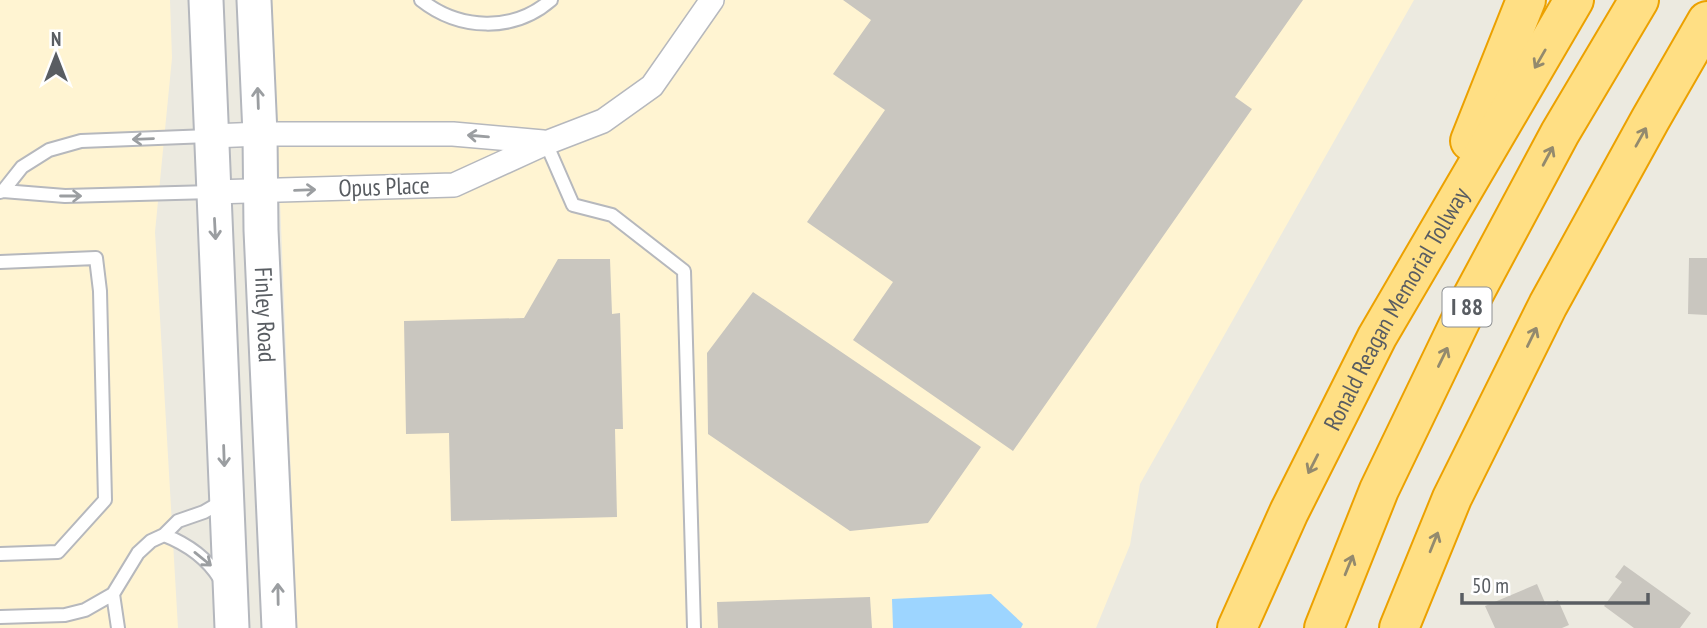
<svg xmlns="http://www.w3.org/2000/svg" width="1707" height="628" viewBox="0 0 1707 628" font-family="'PT Sans Narrow',sans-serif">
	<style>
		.commercial { fill: #fff4d2 }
		.water { fill: #9dd5ff }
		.building { fill: #c9c6bf }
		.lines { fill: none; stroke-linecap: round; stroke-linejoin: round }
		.lane-casing { stroke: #b6b8bd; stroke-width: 16 }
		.street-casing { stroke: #b6b8bd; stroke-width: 26 }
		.secondary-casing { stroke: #b4b7bd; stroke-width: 37 }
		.highway-casing { stroke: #eca100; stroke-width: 42 }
		.lane { stroke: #fff; stroke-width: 12 }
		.street { stroke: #fff; stroke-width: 23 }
		.secondary { stroke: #fff; stroke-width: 33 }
		.highway { stroke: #ffdf84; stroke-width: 38 }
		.oneway { stroke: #938a6e }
		.oneway2 { stroke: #9b9ea1 }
		.labels { text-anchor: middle; stroke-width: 6; stroke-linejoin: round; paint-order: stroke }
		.shield { fill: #fff; stroke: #8b8e91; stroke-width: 2 }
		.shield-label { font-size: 23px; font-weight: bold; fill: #595d62 }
		.street-label { font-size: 24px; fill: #595d62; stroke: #fff }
	</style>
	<rect width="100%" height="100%" fill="#eceae0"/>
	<path class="commercial" d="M0,0H170L172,58L155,232L178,628H0Z
		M272,0H1414L1140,484L1130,545L1096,628H297Z"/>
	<path class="water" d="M991,594L1023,624L1021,628H893L892,599Z"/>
	<path class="building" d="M843,0H1303L1235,97L1252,109L1013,451L853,340L893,282L807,222L885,110L833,74L871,20Z
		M1689,258H1707V315L1688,314Z
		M558,259H610L612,314L620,313L623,429H615L617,517L451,521L449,433L406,434L404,321L524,318Z
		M753,292L981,447L928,523L850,531L708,434L707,353Z
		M1624,565L1691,613L1680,628H1634L1604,606L1622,582L1615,577Z
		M1537,584L1546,605L1558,600L1569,625L1562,628H1495L1485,606Z
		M870,597L872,628H718L717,602Z"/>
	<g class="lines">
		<g class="lane-casing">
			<path id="lane" d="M421,0C459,30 513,33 551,0
				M546,143L573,205L612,215L684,271L694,628
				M3,191L22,167L49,150L81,141L209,136
				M0,192L3,191L65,196L212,192
				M0,262L96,258L100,291L105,500L58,552L0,554
				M164,535C187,544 207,558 220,579
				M113,594L118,628
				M0,617L65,615L85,610L113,594L138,553L151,541L164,535L178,521L204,512L216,505L223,498"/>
		</g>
		<g class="street-casing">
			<path id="street" d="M211,136L260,134H453L543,142
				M213,192L454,185L546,143L603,121L652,86L712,0"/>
		</g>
		<g class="secondary-casing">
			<g id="secondary">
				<path d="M206,0L232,628"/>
				<path id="s1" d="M254,0L260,134L261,230L279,628"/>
			</g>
		</g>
		<g class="highway-casing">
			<g id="highway">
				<path d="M1470,141L1526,0"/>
				<path id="s2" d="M1237,628L1289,512L1377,337L1574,0"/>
				<path d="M1324,628L1379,490L1470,301L1560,133L1639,0"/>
				<path d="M1399,628L1452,498L1548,305L1650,120L1707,21"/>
			</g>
		</g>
		<use href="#lane" class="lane"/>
		<use href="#street" class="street"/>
		<use href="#secondary" class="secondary"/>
		<use href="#highway" class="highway"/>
	</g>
	<defs><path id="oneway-shaft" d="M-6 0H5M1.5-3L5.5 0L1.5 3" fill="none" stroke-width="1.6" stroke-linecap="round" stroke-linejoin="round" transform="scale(1.75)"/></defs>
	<g class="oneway">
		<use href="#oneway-shaft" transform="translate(1540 59) rotate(120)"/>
		<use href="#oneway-shaft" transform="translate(1641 137) rotate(-61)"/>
		<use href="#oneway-shaft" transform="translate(1548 156) rotate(-62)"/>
		<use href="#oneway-shaft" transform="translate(1532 337) rotate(-64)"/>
		<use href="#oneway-shaft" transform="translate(1443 357) rotate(-64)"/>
		<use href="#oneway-shaft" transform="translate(1313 464) rotate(117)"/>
		<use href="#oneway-shaft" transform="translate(1434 542) rotate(-68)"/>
		<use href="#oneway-shaft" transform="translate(1349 565) rotate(-68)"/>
	</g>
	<g class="oneway2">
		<use href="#oneway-shaft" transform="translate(258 98) rotate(-92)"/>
		<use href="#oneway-shaft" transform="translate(478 136) rotate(-175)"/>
		<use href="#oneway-shaft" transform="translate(143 139) rotate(178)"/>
		<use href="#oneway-shaft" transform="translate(305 190) rotate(-2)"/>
		<use href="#oneway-shaft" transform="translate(71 196)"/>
		<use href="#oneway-shaft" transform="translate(215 229) rotate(87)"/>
		<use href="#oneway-shaft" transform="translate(224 456) rotate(88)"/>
		<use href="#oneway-shaft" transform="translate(203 559) rotate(39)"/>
		<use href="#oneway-shaft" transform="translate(278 594) rotate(-91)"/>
	</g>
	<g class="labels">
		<rect class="shield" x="1442.5" y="287.5" width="49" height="39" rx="5"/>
		<g class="shield-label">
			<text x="1467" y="315">I 88</text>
		</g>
		<g class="street-label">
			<text transform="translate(384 187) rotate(-2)" y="8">Opus Place</text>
			<text dy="8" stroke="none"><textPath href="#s2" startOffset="357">Ronald Reagan Memorial Tollway</textPath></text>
			<text dy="8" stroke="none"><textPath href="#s1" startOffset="315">Finley Road</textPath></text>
		</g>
	</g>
	<g transform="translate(56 56)" stroke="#ffffff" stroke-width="5" paint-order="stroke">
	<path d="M0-5L12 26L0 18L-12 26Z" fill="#595d62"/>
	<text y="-10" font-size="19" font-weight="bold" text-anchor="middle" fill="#595d62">N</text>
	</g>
	<path d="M1462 593v10h186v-10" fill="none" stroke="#595d62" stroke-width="3.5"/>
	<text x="1472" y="593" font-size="21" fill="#595d62" stroke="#ffffff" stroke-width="5" paint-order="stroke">50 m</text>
</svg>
